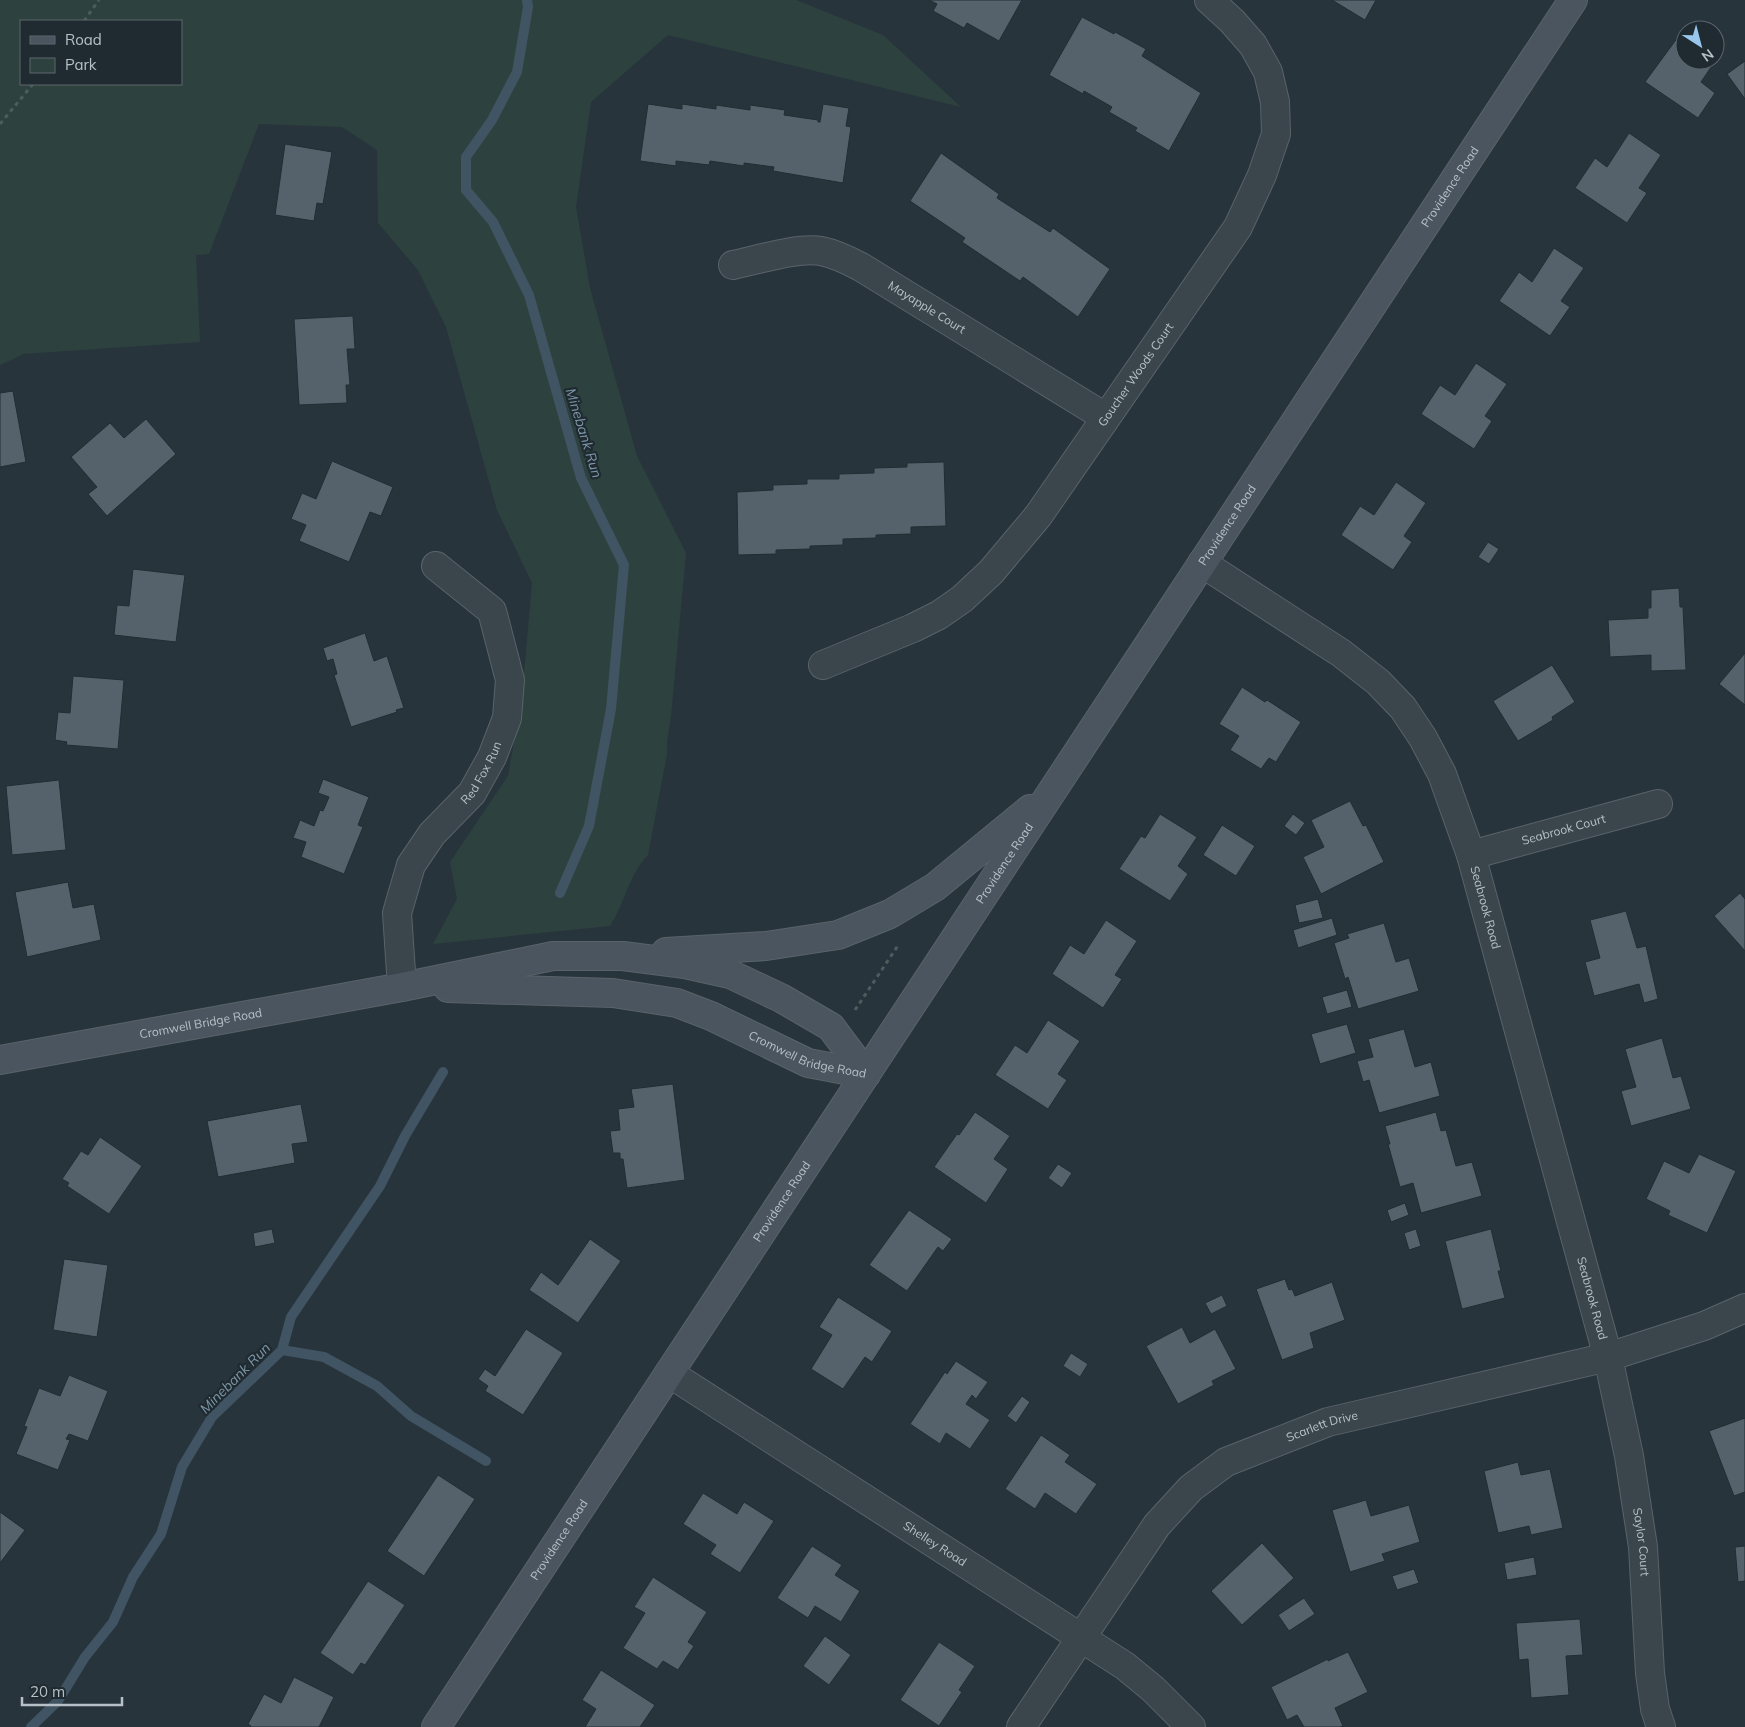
<svg xmlns="http://www.w3.org/2000/svg" width="1745" height="1727" viewBox="0 0 1745 1727" font-family="Mulish,sans-serif">
	<style>
		.green { fill: #2d423f; fill-rule: evenodd }
		.lines { fill: none; stroke-linecap: round; stroke-linejoin: round }
		.stream { stroke: #405463; stroke-width: 10 }
		.building { fill: #55626b; stroke: #222c33 }
		.street-casing { stroke: #59636a; stroke-width: 30 }
		.secondary-casing { stroke: #59636a; stroke-width: 30 }
		.path { stroke: #4b5e5c; stroke-width: 3; stroke-dasharray: 4 4; stroke-linecap: butt }
		.street { stroke: #3b454c; stroke-width: 28 }
		.secondary { stroke: #4a555f; stroke-width: 28 }
		.labels { text-anchor: middle; stroke-width: 4.5; stroke-linejoin: round; paint-order: stroke }
		.street-label { font-size: 12px; fill: #b7c0c7; stroke: #202a31 }
		.water-label { font-size: 14px; font-style: italic; fill: #7c96a7; stroke: #202a31 }
	</style>
	<rect width="100%" height="100%" fill="#28343c"/>
	<path class="green" d="M0,0H796L883,35L961,107L668,35L591,102L576,207L590,288L637,456L686,553L671,716L667,742V754L648,855C629,874 625,903 610,926L433,944L457,899L450,862L508,776L522,697L532,583L497,510L446,327L418,270L378,223L377,150L342,127L259,124L209,254L196,255L200,342L22,354V355L0,365ZM21,21H181V84H21Z"/>
	<g class="lines">
		<path class="stream" d="M527,0L528,7L517,72L492,120L466,157V190L493,222L529,295L581,478L624,565L611,709L589,826L560,893
			M282,1350L324,1357L377,1386L411,1416L486,1461
			M31,1727L58,1701L85,1657L113,1622L133,1577L161,1534L182,1467L212,1417L282,1350L291,1317L380,1186L405,1136L443,1072"/>
	</g>
	<path class="building" d="M929,0H1022L999,41L967,23L964,28L933,11L937,4Z
		M1332,0H1376L1365,20Z
		M1082,17L1114,34L1115,32L1146,49L1142,56L1201,93L1169,151L1135,131L1137,128L1109,112L1112,107L1084,91L1083,94L1049,75Z
		M1686,26L1692,30H1685V60H1715V46L1722,51L1701,82L1715,93L1698,118L1645,82Z
		M1745,61V99L1727,74Z
		M648,104L682,109V104L716,109V105L750,110V105L785,110L784,115L818,120V122H820L823,104L849,108L846,126L851,127L843,183L773,171L774,167L744,163V166L710,161L709,165L676,161V166L640,161Z
		M1629,133L1661,155L1639,188L1647,193L1627,223L1575,188L1595,158L1607,167Z
		M285,144L332,152L323,204L317,203L314,221L275,215Z
		M941,153L999,194L997,198L1050,232L1053,228L1110,269L1078,317L1023,277L1020,281L962,242L965,238L910,201Z
		M1554,248L1584,268L1561,301L1570,307L1550,336L1499,301L1519,272L1532,282Z
		M353,316L355,349H347L350,385H346L347,403L299,405L294,319Z
		M1476,363L1507,384L1485,416L1492,421L1474,449L1421,414L1440,385L1455,395Z
		M13,391L26,462L0,467V393Z
		M146,419L176,454L107,516L88,494L97,487L71,457L110,423L124,438Z
		M332,461L393,487L381,516L370,512L349,562L299,541L306,525L291,519L302,493L316,499Z
		M944,462L946,526L911,527V534L876,535V538L843,539V545L810,546V549L776,550V554L738,555L737,492L773,490V485L807,484V479H839V474L874,473V468L907,467V463Z
		M1396,482L1426,503L1404,536L1412,542L1393,570L1341,535L1360,506L1374,515Z
		M1488,542L1499,549L1489,564L1478,557Z
		M133,569L185,575L176,642L114,635L117,605L129,606Z
		M1679,588L1680,607H1683L1686,670L1651,671V655L1610,657L1608,620L1648,618V608H1651V590Z
		M365,633L374,661L387,656L404,708L396,710L397,712L351,727L334,675L337,674L333,659L327,661L323,648Z
		M1745,653V705L1719,684Z
		M1552,665L1575,702L1552,717L1553,720L1518,741L1493,701Z
		M73,676L124,680L118,749L66,745L67,742L55,740L58,712L70,713Z
		M1242,687L1265,702L1267,700L1301,722L1276,762L1269,758L1261,769L1230,750L1239,736L1219,724Z
		M323,779L369,797L358,825L363,827L344,874L301,857L306,842L293,838L300,820L314,826L320,810L323,811L329,797L318,793Z
		M59,780L66,850L12,855L6,786Z
		M1350,801L1363,826L1366,825L1384,862L1321,894L1303,857L1324,847L1311,820Z
		M1160,814L1197,837L1178,866L1188,874L1170,901L1119,869L1141,836L1145,838Z
		M1293,814L1305,823L1296,835L1284,826Z
		M1222,825L1255,846L1236,876L1203,855Z
		M68,882L73,908L94,904L101,940L27,957L15,892Z
		M1740,893L1745,899V951L1714,916Z
		M1318,899L1323,918L1299,923L1295,905Z
		M1626,911L1637,948L1646,946L1658,999L1644,1003L1639,984L1594,996L1585,962L1600,958L1590,920Z
		M1332,918L1337,935L1298,948L1293,930Z
		M1106,920L1137,941L1115,975L1122,979L1103,1008L1052,974L1070,945L1084,954Z
		M1384,923L1396,962L1409,958L1419,991L1358,1009L1348,977L1345,979L1334,943L1349,938L1347,934Z
		M1347,990L1352,1007L1327,1014L1322,997Z
		M1048,1020L1080,1041L1058,1074L1067,1080L1048,1109L995,1075L1015,1045L1027,1053Z
		M1347,1024L1356,1053L1320,1064L1311,1034Z
		M1404,1029L1415,1067L1431,1062L1440,1096L1379,1113L1369,1080L1363,1082L1357,1061L1373,1057L1368,1039Z
		M1662,1038L1673,1078L1681,1076L1691,1109L1631,1126L1621,1091L1636,1087L1625,1049Z
		M673,1084L685,1180L627,1188L623,1159H620V1153H613L610,1131L620,1130L618,1109L634,1107L631,1089Z
		M301,1104L308,1142L292,1144L295,1163L218,1177L207,1121Z
		M975,1112L1010,1136L994,1159L1008,1169L986,1203L934,1167L957,1134L959,1135Z
		M1436,1112L1441,1131L1446,1130L1456,1166L1472,1162L1482,1196L1421,1213L1413,1183L1400,1187L1388,1144H1390L1385,1126Z
		M100,1137L142,1166L109,1214L67,1186L69,1183L62,1179L81,1151L88,1155Z
		M1699,1154L1736,1171L1707,1233L1668,1215L1670,1211L1646,1199L1664,1161L1689,1173Z
		M1058,1164L1072,1173L1062,1188L1048,1178Z
		M1405,1203L1409,1215L1391,1222L1387,1210Z
		M909,1210L952,1239L943,1251L938,1247L907,1291L869,1265Z
		M272,1229L275,1243L255,1247L253,1233Z
		M1416,1229L1421,1246L1409,1250L1404,1233Z
		M1491,1229L1501,1271H1498L1505,1298L1462,1309L1445,1241Z
		M590,1239L621,1261L578,1323L529,1290L541,1272L558,1285Z
		M64,1259L108,1265L97,1337L53,1330Z
		M1285,1279L1289,1290L1292,1289L1295,1296L1332,1282L1345,1320L1310,1333L1314,1348L1282,1360L1256,1289Z
		M1222,1295L1227,1306L1211,1314L1205,1303Z
		M838,1297L892,1331L872,1362L865,1357L843,1389L811,1369L832,1335L819,1327Z
		M1182,1327L1190,1343L1215,1329L1236,1369L1212,1381L1214,1385L1178,1404L1146,1346Z
		M526,1329L563,1353L523,1415L485,1391L488,1386L478,1379L485,1369L495,1376Z
		M1071,1353L1088,1364L1080,1377L1063,1366Z
		M956,1361L988,1382L976,1399L972,1395L966,1404L990,1420L970,1449L946,1433L940,1444L910,1424L945,1372L947,1374Z
		M69,1375L108,1391L88,1441L69,1434L66,1439L70,1440L58,1470L16,1454L27,1427L24,1426L39,1388L60,1396Z
		M1022,1396L1030,1402L1016,1423L1007,1416Z
		M1745,1418V1492L1734,1496L1709,1431Z
		M1041,1435L1070,1455L1065,1462L1097,1484L1076,1514L1045,1493L1035,1509L1005,1489Z
		M1518,1462L1521,1475L1550,1469L1563,1528L1531,1535L1529,1526L1498,1533L1484,1471Z
		M438,1475L475,1499L424,1576L387,1551Z
		M703,1493L737,1514L744,1502L774,1521L740,1573L710,1554L716,1545L683,1524Z
		M1366,1500L1371,1516L1409,1505L1420,1542L1382,1554L1385,1561L1350,1572L1332,1510Z
		M0,1512L25,1530L0,1563Z
		M1262,1543L1294,1578L1242,1625L1211,1591Z
		M812,1546L842,1565L835,1575L860,1591L841,1622L815,1606L808,1618L777,1598Z
		M1745,1546V1581L1738,1582L1735,1547Z
		M1534,1557L1537,1575L1507,1580L1504,1563Z
		M1414,1569L1419,1583L1397,1590L1392,1576Z
		M653,1577L707,1612L688,1642L694,1646L678,1670L663,1661L657,1669L623,1648L645,1613L634,1607Z
		M368,1581L405,1605L365,1665L361,1663L353,1675L320,1653Z
		M1304,1598L1315,1614L1289,1631L1278,1615Z
		M1580,1619L1583,1655L1566,1656L1569,1695L1531,1698L1528,1659L1519,1660L1516,1623Z
		M825,1636L851,1655L829,1685L803,1666Z
		M939,1642L975,1666L959,1690L962,1692L939,1726L900,1700Z
		M1348,1652L1368,1692L1335,1708L1343,1726L1340,1727H1304L1297,1715L1287,1720L1271,1687L1328,1659V1661Z
		M601,1670L655,1705L640,1727H585L596,1709L582,1700Z
		M294,1677L334,1697L319,1727H250L251,1726L248,1724L264,1694L281,1703Z"/>
	<g class="lines">
		<g class="street-casing">
			<g id="street">
				<path id="s1" d="M733,265C757,260 798,247 821,251C836,254 848,260 861,267L1105,417"/>
				<path id="s2" d="M1202,563L1341,653L1378,682L1403,708L1423,738L1442,774L1471,855L1608,1357L1629,1456L1643,1547L1650,1673L1655,1709L1661,1727"/>
				<path id="s3" d="M823,665L913,628L939,615L962,599L991,572L1038,516L1238,227L1262,175L1276,134L1275,102L1268,72L1253,45L1232,21L1209,0"/>
				<path id="s4" d="M1471,855L1658,804"/>
				<path id="s5" d="M402,987L397,913L411,865L432,834L472,793L492,757L507,718L510,680L492,611L436,566"/>
				<path id="s6" d="M669,1373L1125,1666L1153,1689L1191,1727"/>
				<path id="s7" d="M1021,1727L1157,1525L1191,1488L1226,1462L1328,1422L1608,1357L1704,1326L1745,1308"/>
			</g>
		</g>
		<g class="secondary-casing">
			<g id="secondary">
				<path d="M666,952L766,946L838,935L890,914L935,887L1030,809"/>
				<path id="s8" d="M448,988L613,993L677,1003L711,1016L808,1063L866,1074"/>
				<path id="s9" d="M0,1060L402,987L553,956H623L685,964L730,974L781,998L831,1027L866,1074"/>
				<path id="s10" d="M436,1727L1573,0"/>
			</g>
		</g>
		<path class="path" d="M84,21L99,0
			M0,124L33,84
			M855,1010L899,944"/>
		<use href="#street" class="street"/>
		<use href="#secondary" class="secondary"/>
	</g>
	<g class="labels">
		<g class="street-label">
			<text dy="4" stroke="none"><textPath href="#s10" startOffset="1844">Providence Road</textPath></text>
			<text dy="4" stroke="none"><textPath href="#s1" startOffset="210">Mayapple Court</textPath></text>
			<text dy="4" stroke="none"><textPath href="#s3" startOffset="439">Goucher Woods Court</textPath></text>
			<text dy="4" stroke="none"><textPath href="#s10" startOffset="1439">Providence Road</textPath></text>
			<text dy="4" stroke="none"><textPath href="#s5" startOffset="241">Red Fox Run</textPath></text>
			<text dy="4" stroke="none"><textPath href="#s4" startOffset="96">Seabrook Court</textPath></text>
			<text dy="4" stroke="none"><textPath href="#s10" startOffset="1034">Providence Road</textPath></text>
			<text dy="4" stroke="none"><textPath href="#s2" startOffset="466">Seabrook Road</textPath></text>
			<text dy="4" stroke="none"><textPath href="#s9" startOffset="204">Cromwell Bridge Road</textPath></text>
			<text dy="4" stroke="none"><textPath href="#s8" startOffset="371">Cromwell Bridge Road</textPath></text>
			<text dy="4" stroke="none"><textPath href="#s10" startOffset="629">Providence Road</textPath></text>
			<text dy="4" stroke="none"><textPath href="#s2" startOffset="871">Seabrook Road</textPath></text>
			<text dy="4" stroke="none"><textPath href="#s7" startOffset="440">Scarlett Drive</textPath></text>
			<text dy="4" stroke="none"><textPath href="#s10" startOffset="224">Providence Road</textPath></text>
			<text dy="4" stroke="none"><textPath href="#s2" startOffset="1120">Saylor Court</textPath></text>
			<text dy="4" stroke="none"><textPath href="#s6" startOffset="316">Shelley Road</textPath></text>
		</g>
		<g class="water-label">
			<text transform="translate(584 433) rotate(73)" y="5">Minebank Run</text>
			<text transform="translate(235 1378) rotate(-45)" y="5">Minebank Run</text>
		</g>
	</g>
	<rect x="20" y="20" width="162" height="65" fill="#202a31" stroke="#5c666d"/>
	<rect x="30" y="36" width="25" height="8" fill="#4a555f" stroke="#5c666d"/>
	<text x="65" y="45" font-size="15" fill="#b7c0c7">Road</text>
	<rect x="30" y="58" width="25" height="15" fill="#2d423f" stroke="#5c666d"/>
	<text x="65" y="70" font-size="15" fill="#b7c0c7">Park</text>
	<g transform="translate(1700 45) rotate(144)"><circle r="24" fill="#202a31" stroke="#5c666d"/>
	<path d="M0-4L9 19L0 12L-9 19Z" fill="#98c6ec"/>
	<text y="-8" font-size="14" font-weight="bold" text-anchor="middle" fill="#b7c0c7">N</text>
	</g>
	<path d="M22 1697v8h100v-8" fill="none" stroke="#b7c0c7" stroke-width="2.5"/>
	<text x="30" y="1697" font-size="15" fill="#b7c0c7" stroke="#202a31" stroke-width="4" paint-order="stroke">20 m</text>
</svg>
